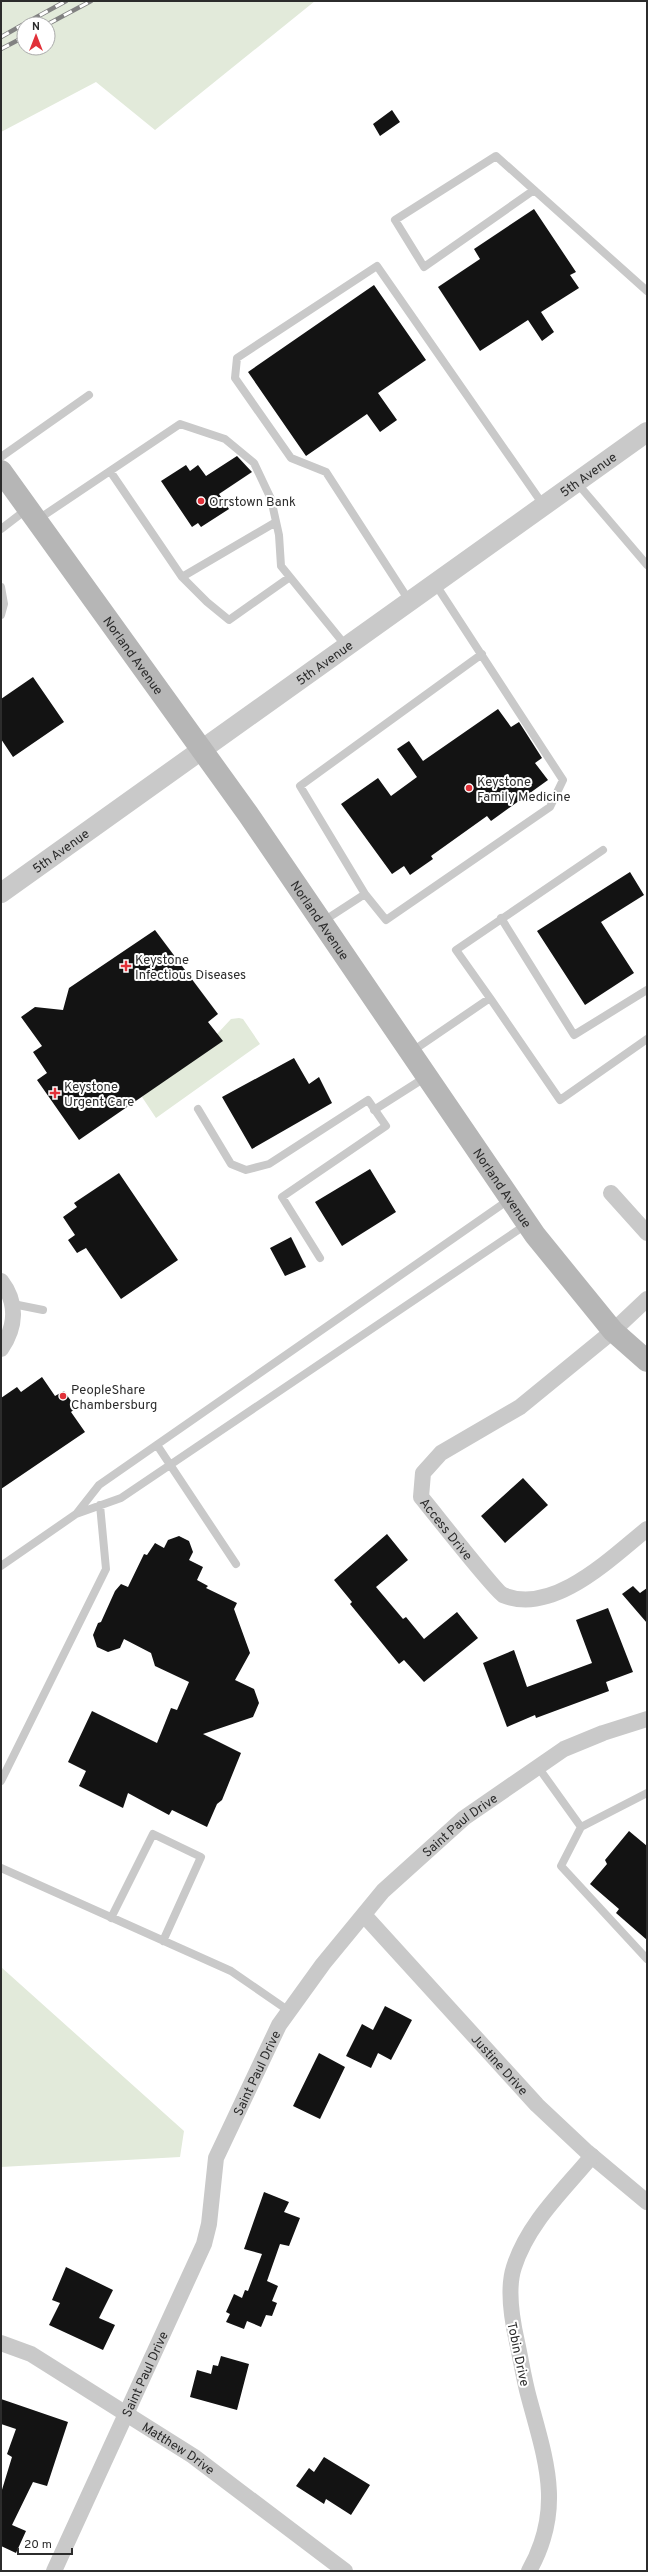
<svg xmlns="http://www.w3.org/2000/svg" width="648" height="2572" viewBox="0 0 648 2572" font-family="Overpass,sans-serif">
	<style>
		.green { fill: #e2eada; fill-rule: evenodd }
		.building { fill: #131313 }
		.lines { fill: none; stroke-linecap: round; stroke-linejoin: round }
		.service { stroke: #c9c9c9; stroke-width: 8 }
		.minor { stroke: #c9c9c9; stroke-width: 16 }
		.tertiary { stroke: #c9c9c9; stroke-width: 20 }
		.secondary { stroke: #b6b6b6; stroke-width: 22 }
		.rail-casing { stroke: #818181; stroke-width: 4.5 }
		.rail { stroke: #fff; stroke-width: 3; stroke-dasharray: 9; stroke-linecap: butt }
		.poi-dot { fill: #e13139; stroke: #fff; stroke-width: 1.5 }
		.labels { text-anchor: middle; stroke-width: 4; stroke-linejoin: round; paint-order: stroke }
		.street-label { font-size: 13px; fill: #2c2c2c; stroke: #fff }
		.poi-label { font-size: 13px; fill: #2c2c2c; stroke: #fff; text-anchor: start }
	</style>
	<rect width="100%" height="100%" fill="#fff"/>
	<path class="green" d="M1,1H315L155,130L96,82L1,132ZM24,24H48V48H24Z
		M239,1018L243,1019L260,1044L156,1118L142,1097L217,1034L231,1019Z
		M1,1967L184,2131L180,2157L1,2167Z"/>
	<path class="building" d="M392,110L400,122L380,136L373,124Z
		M534,209L576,272L570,275L579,288L541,312L554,332L542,341L528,320L480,351L438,287L480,259L474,249Z
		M374,285L426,360L378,393L397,420L380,432L367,414L306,456L248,372Z
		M237,456L252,472L219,494L229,509L201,527L198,523L192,527L161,481L186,465L190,471L198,465L206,476Z
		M33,677L64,722L13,757L1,739V699Z
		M498,709L511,727L519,722L542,758L535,763L548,780L491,821L487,816L431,856L433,859L410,875L404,866L392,874L341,804L378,778L391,796L417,777L397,749L409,741L423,761Z
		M630,872L644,895L601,922L634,973L585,1005L537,931Z
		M155,930L218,1014L208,1022L223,1041L79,1140L37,1080L47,1073L33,1052L42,1046L21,1017L35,1007L63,1010L69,988Z
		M294,1058L309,1084L319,1077L332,1103L252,1149L222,1097Z
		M370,1169L396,1212L342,1246L315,1202Z
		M119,1173L178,1260L121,1299L86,1248L77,1253L68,1240L75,1235L63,1217L77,1207L74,1203Z
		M291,1237L306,1267L285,1276L270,1248Z
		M42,1377L55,1396L64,1391L76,1408L71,1412L85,1432L1,1489V1398L17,1387L21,1392Z
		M523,1478L548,1505L505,1543L481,1516Z
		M387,1534L408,1560L376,1587L403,1619L406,1617L424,1639L457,1612L478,1638L424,1682L404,1660L399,1664L350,1604L352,1602L334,1580Z
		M179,1536L189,1541L193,1552L189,1560L203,1567L197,1580L208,1586L206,1588L237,1603L234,1609L250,1653L235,1680L254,1689L259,1703L253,1717L203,1734L241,1753L222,1800L217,1804L207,1827L172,1810L169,1815L128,1793L123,1808L79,1786L86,1771L68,1762L92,1711L157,1743L171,1708L177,1710L189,1682L155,1666L151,1653L124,1639L120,1648L108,1652L97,1647L93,1635L98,1623L101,1622L115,1591L121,1584L128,1587L144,1554L147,1555L155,1543L164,1548L168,1540Z
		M633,1586L640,1593L647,1588V1623L622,1594Z
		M608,1608L633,1672L606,1682L609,1691L536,1718L535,1715L507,1727L483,1663L514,1650L527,1687L592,1663L576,1620Z
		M629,1831L647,1846V1940L616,1913L619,1909L590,1884L607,1864L605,1860Z
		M385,2006L412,2020L391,2060L378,2053L371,2068L346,2056L362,2024L373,2030Z
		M319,2053L345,2067L320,2119L293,2106Z
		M264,2192L289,2202L284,2212L300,2218L289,2246L280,2244L267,2281L278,2286L272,2301L277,2303L272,2316L266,2315L261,2327L247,2321L244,2329L226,2322L230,2314L226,2312L234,2294L242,2298L245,2290L248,2291L262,2254L244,2249Z
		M66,2267L113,2290L99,2318L115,2325L103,2350L49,2325L60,2303L52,2300Z
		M221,2356L249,2364L237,2410L190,2397L197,2370L211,2374L213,2365L218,2366Z
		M1,2399L68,2422L47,2486L33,2482L12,2525L26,2531L16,2553L1,2546V2493L12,2457L7,2454L16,2429L1,2424Z
		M324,2457L370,2485L351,2515L326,2499L324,2504L296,2486L309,2468L314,2472Z"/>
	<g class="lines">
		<path class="service" d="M534,190L424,267L395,220L496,156L647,291
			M1,457L89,395
			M110,471L182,577L276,522
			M577,483L647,565
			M37,520L180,424L225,439L254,463L271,499L279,535L281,566L346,646
			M1,529L27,509
			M182,577L207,602L229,620L290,577
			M436,585L563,780L550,807L386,920L365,894L300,786L482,654
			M1,587L4,604L1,615
			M410,602L326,472L291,458L235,378L237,358L377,266L544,506
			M501,918L574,1035L647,990
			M322,922L365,894
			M490,998L456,950L603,850
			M411,1052L490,998L560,1100L647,1039
			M198,1109L231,1164L246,1170L269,1164L368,1100L386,1126L282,1197L320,1258
			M374,1110L426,1077
			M13,1304L43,1310
			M157,1445L236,1564
			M77,1513L99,1485L510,1199
			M1,1566L76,1514L121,1498L527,1224
			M538,1767L581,1827L561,1866L647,1959
			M1,1781L106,1569L100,1505
			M581,1827L647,1793
			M1,1868L231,1971L289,2011
			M111,1918L153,1834L201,1857L163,1941"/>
		<g class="minor">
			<path d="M611,1193L647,1233"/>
			<path d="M1,1281C18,1303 16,1327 1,1349"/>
			<path id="s1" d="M647,1299L613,1331L520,1407L441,1453L423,1473L421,1497C432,1510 495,1591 503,1595C553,1616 611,1558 647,1529"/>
			<path id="s2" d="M364,1915L537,2105L587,2152L647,2202"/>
			<path id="s3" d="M1,2343L31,2354L193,2456L345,2571"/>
			<path id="s4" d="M54,2571L204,2244L209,2224L216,2158L279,2025L323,1964L383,1891L464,1818L564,1749L603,1733L647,1719"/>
			<path d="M529,2571C564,2509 546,2461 529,2398C524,2380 521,2360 517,2342C512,2320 507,2288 514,2267C528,2223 563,2191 592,2156"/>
		</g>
		<path class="tertiary" id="s5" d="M1,893L647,432"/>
		<path class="secondary" id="s6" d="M1,471L248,814L535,1235L613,1331L647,1361"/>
		<g class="rail-casing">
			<path id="rail" d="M24,24L66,1
				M48,24L91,1
				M1,37L24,24
				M1,49L24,37"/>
		</g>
		<use href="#rail" class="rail"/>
	</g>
	<g class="poi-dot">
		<circle cx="201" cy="501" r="4"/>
		<circle cx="469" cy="788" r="4"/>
		<path d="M124 960h4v4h4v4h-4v4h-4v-4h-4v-4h4z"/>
		<path d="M53 1087h4v4h4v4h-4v4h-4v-4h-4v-4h4z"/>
		<circle cx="63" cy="1396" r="4"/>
	</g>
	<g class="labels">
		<g class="street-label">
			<text dy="5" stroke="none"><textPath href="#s5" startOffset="721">5th Avenue</textPath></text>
			<text dy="5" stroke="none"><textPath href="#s6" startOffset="227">Norland Avenue</textPath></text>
			<text dy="5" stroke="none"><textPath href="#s5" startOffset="397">5th Avenue</textPath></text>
			<text dy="5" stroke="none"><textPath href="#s5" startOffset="73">5th Avenue</textPath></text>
			<text dy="5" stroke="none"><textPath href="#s6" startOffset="551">Norland Avenue</textPath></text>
			<text dy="5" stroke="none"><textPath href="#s6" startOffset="875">Norland Avenue</textPath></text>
			<text dy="5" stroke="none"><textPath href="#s1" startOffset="350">Access Drive</textPath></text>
			<text dy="5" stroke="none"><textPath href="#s4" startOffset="865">Saint Paul Drive</textPath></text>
			<text dy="5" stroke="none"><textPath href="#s2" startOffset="202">Justine Drive</textPath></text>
			<text dy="5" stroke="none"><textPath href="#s4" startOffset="541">Saint Paul Drive</textPath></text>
			<text transform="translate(519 2354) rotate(78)" y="5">Tobin Drive</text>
			<text dy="5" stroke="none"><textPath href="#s4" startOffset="217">Saint Paul Drive</textPath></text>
			<text dy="5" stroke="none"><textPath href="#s3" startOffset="207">Matthew Drive</textPath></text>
		</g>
		<g class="poi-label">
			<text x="209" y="506">Orrstown Bank</text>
			<text x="477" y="786">Keystone<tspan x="477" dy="15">Family Medicine</tspan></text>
			<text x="135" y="964">Keystone<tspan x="135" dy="15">Infectious Diseases</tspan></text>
			<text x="64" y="1091">Keystone<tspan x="64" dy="15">Urgent Care</tspan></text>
			<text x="71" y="1394">PeopleShare<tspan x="71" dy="15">Chambersburg</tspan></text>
		</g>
	</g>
	<rect width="648" height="2572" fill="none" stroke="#2c2c2c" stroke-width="4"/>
	<g transform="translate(36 36)"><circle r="19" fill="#ffffff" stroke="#ababab"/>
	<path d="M0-3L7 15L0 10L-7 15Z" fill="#e13139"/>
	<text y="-6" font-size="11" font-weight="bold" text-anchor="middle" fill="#2c2c2c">N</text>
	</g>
	<path d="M18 2548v6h54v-6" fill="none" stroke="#2c2c2c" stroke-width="2"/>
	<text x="24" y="2548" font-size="12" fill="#2c2c2c" stroke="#ffffff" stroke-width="3" paint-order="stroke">20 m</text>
</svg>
